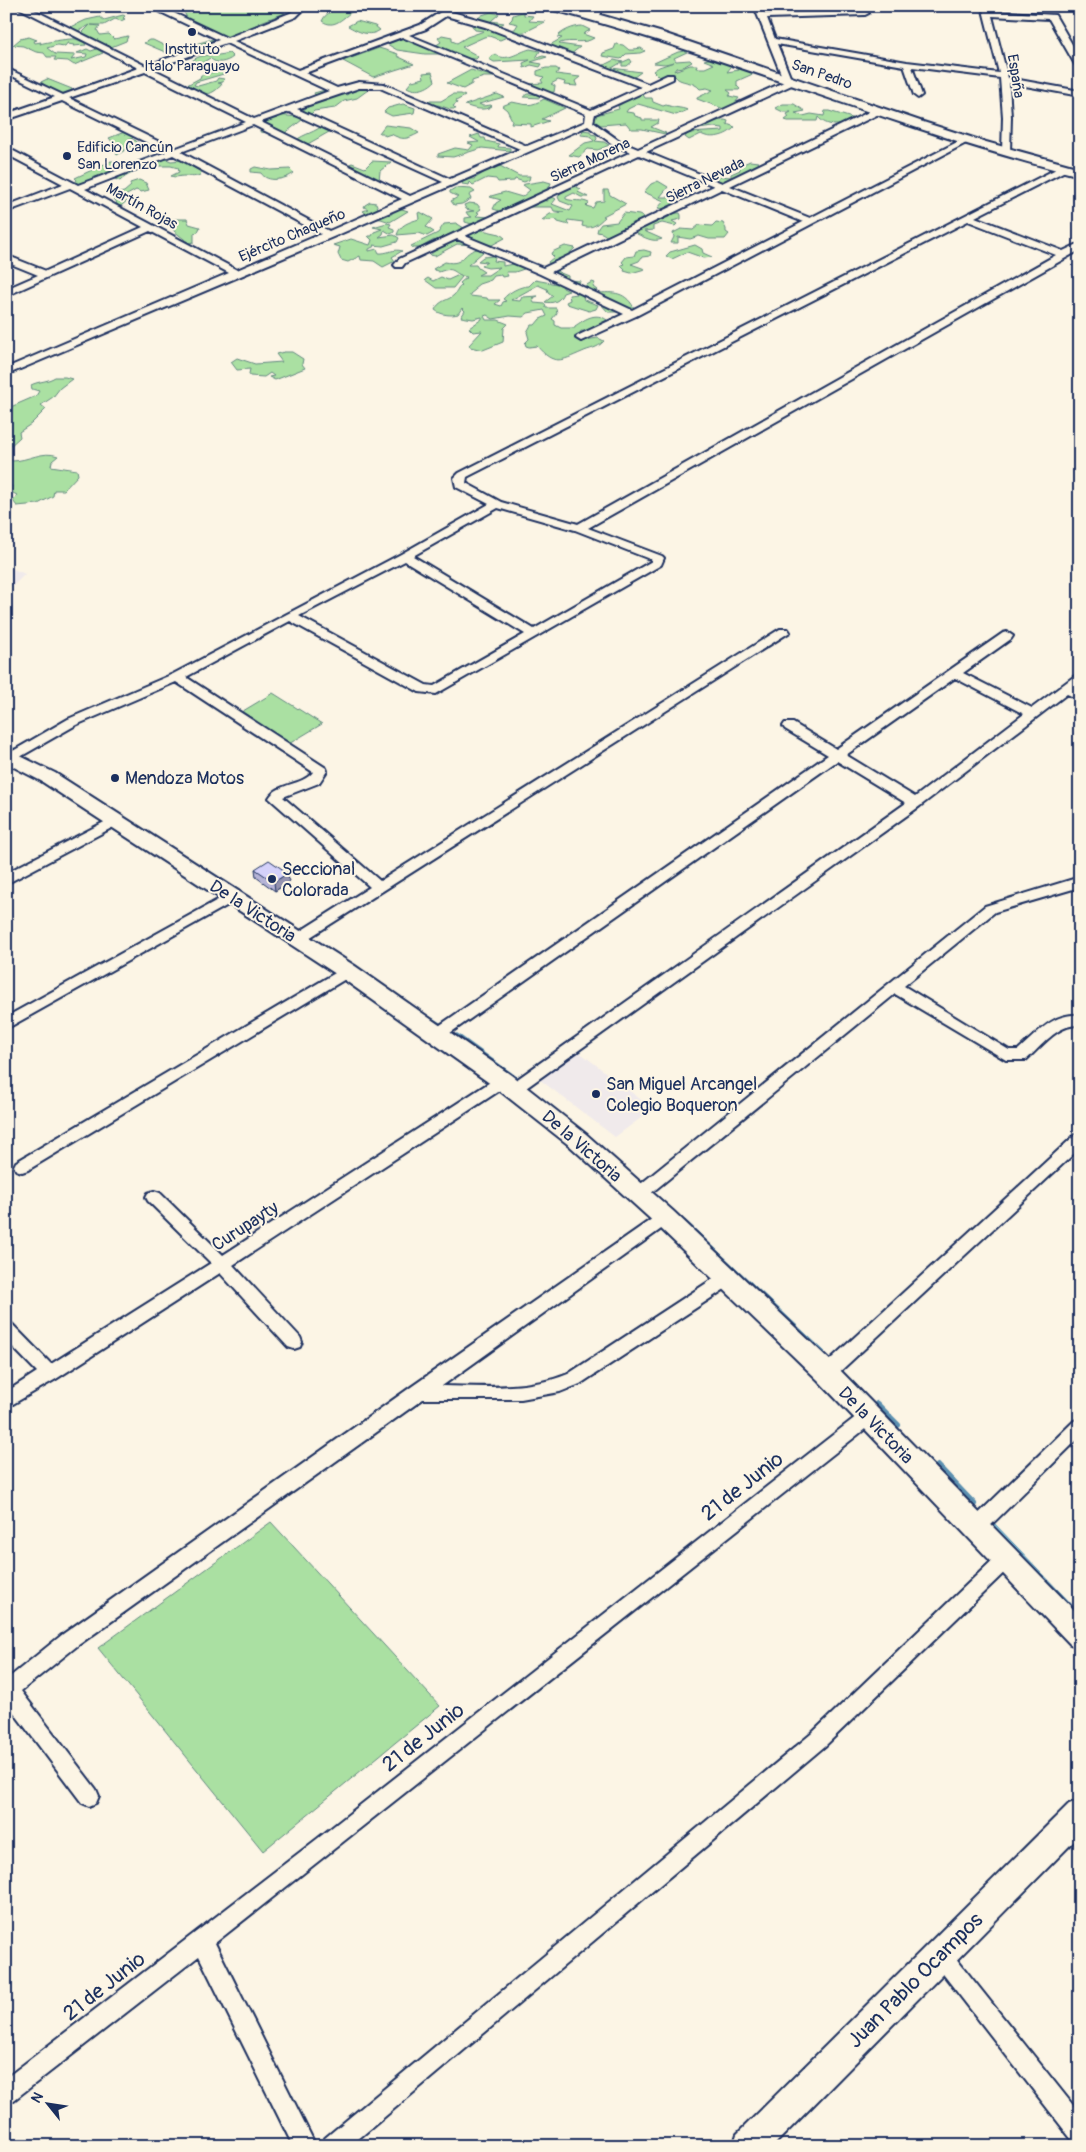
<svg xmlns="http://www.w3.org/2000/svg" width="1086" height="2152" viewBox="0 0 1086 2152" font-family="Pangolin,sans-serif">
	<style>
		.built { fill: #f0eaeb }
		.green { fill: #aae0a2; stroke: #628880 }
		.water { fill: #87d1e7; stroke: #5c90b0 }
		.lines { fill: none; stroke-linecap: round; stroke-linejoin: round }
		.stream-far2 { stroke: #5c90b0; stroke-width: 4 }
		.stream-far1 { stroke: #5c90b0; stroke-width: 5 }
		.stream { stroke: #5c90b0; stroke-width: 6 }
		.street-casing { stroke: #1b2f5e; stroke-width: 4 }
		.secondary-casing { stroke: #1b2f5e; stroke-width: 4 }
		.street { fill: #fcf5e5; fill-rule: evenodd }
		.secondary { fill: #fcf5e5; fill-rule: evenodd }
		.wall { fill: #b6b4d7; stroke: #1b2f5e }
		.shaded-wall { fill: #9492af; stroke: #1b2f5e }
		.building { fill: #d4d1fa; stroke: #1b2f5e }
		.poi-dot { fill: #1b2f5e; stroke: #fcf5e5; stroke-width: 2 }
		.labels { text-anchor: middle; stroke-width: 4; stroke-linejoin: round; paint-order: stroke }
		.far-poi-label { font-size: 15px; fill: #1b2f5e; stroke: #fcf5e5 }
		.far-street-label { font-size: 15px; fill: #1b2f5e; stroke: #fcf5e5 }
		.poi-label { font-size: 18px; fill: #1b2f5e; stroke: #fcf5e5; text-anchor: start }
		.street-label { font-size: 18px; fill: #1b2f5e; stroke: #fcf5e5 }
		.near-street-label { font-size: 21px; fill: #1b2f5e; stroke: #fcf5e5 }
	</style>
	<rect width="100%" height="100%" fill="#fcf5e5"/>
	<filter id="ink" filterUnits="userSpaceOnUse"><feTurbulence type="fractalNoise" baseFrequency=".02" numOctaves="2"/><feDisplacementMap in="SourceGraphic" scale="10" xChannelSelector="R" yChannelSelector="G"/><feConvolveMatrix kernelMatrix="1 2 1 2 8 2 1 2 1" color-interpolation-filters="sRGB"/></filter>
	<g filter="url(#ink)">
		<path class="built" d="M6,566L25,574L6,593Z
			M578,1051L653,1109L615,1137L539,1079Z"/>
		<path class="green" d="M269,6L285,13L258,23L265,26L264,31C249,37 231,39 215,40L220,42L183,54L177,53L172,55L144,43L149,40H153L177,52L185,47L213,39L211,37L212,31L188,20L184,12L177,10L179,8Z
			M349,6H378L366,10L353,9V11C343,17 335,30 322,21C327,10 340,8 349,6Z
			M491,12L499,14L491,21L504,23L495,28L506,32L505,36L507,37L500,40L489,36L484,37L462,47C467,51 473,52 478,57L476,59L460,58L453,54H425L397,50L387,44L405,37L435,46L441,42L438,38L442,35L452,37V41L457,43L467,37L484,31L475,30L471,24L482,15Z
			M522,12H524V15L533,16L529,21L545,22L525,32L513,33L510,30L515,29L518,24L509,22L512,19L513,15Z
			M123,15L125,16L123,18L125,19L121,21L115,19L104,25H91L100,26L97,30L100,35L109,34L114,39L128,36L126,41L106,49L94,42L96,40L93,38L89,39L81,34L90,25L78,31L69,28L86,20L100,17L104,20Z
			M357,21L375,26L380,30C369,38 357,31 348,26Z
			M582,26L590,30L583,34L594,38C584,45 571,39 560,43L559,44L580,47L570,55L548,46L562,38L557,37C562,31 574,26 582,26Z
			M29,37L37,40L34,41L35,43L41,42L40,44C45,42 72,38 76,39C79,40 81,42 84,42L86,45L73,46L74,45L68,44V42L65,46L57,45L47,48L55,54L75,55L71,60L86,57L87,54L77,53L87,49L91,51L97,49L103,53L74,65L68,61L54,60L56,57H47L44,53L36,52L23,46L13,45L20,39Z
			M616,44L623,45L629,50H635L634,49L641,48L645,51L640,53L626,54L621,59L602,56L603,53L614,49Z
			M379,48L398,54L397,56L414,64L373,77L343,61Z
			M530,49L540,51L536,58L543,56L547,57L531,62L542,64L540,67L531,65L524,68L523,63L530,60L494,62L489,59L495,54C506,63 518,52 530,49Z
			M685,51L687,52L674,58L676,61L690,60L692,62L683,67L676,68L674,71L690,65H697L696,68H705L714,64L704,60L717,57L734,63L727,72L739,70L733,66L737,64L755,73L737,81V86L740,89L739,90H727L731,93L729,96L739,98L735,103L736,104L724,109L697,99V98L713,90L707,88L700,89C693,80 680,84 675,76L661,79L653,71L659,67L674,62L665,64L654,63L678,52Z
			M229,53L233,57C227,62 216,65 210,58L202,63L192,61C200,54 207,56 216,55C221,55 225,54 229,53Z
			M630,59L632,62L627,66H622V62L612,68L641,72L630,80L588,68L602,66L614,60L623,62Z
			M556,68L559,70L556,74L580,77L575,81L577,86L564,85L565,82L558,80L551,84L555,86L554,92L539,94L540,98L523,97L527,94H536L527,91V90L531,88L529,84L543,83L541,80L544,77L537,75V71L546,68Z
			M226,69L227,73L196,82L194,85L198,86L216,81L218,78L224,79L223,82L218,83L222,84C213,96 196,100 187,85L200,78L201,75Z
			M471,70L494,77H484L472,81V84L463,89L447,83Z
			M432,72L435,81C428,88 417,93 407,87L412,81L424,78L423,73Z
			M47,79L72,89L71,92L58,95L41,82Z
			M361,86L368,90L357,98L344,101L335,108L314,111L311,114L318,118L316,119L299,117L302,120L284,134L274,133L278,130L276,129L270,133L260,132L265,120L277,115L298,117L297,114L309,106L311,98L315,95L314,93L325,90C332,94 341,92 348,95L345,91Z
			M639,93H642L645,98H652L653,102L663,106L666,105C674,108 680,107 688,110L676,115L638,104L628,109L626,112L634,113L635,116L642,118V120H659L658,123L651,127L666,133L665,134L642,129H631L626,123L601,125L591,120L596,115L619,109L618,106Z
			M453,94H461L465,96L456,101L457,103L453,106L456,109H450L438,105L425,109L423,108V104L429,101H441Z
			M497,94L504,97L479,104L483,106L491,105L492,106C484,112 472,108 465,105Z
			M544,99L565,108L542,119L549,121L531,127V124L511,123L512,120L507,110L502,106L512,102C527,105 530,107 544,99Z
			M403,104L415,108L414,113L392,116L384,112L388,108Z
			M783,104H794L805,111L795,113L803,116L811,114L824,116L825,111H829L852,118C844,128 826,127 818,117L817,121H788L785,120L789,117L787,114L791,112H783L775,108Z
			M725,120L728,121L727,124L735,127C727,136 711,140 701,134L689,140L685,137L688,133L723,131V128L714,127L698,129L714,121Z
			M324,124L330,128L329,132L306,145L295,141C305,133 315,133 324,124Z
			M385,125L411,128L419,133C406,140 402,140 391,134L385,136L383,133H379Z
			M583,130L590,131L591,134L596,135L597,139L595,141L604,142L609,145L598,150L588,149L579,157L569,155L585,143L594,141L590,136L581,135Z
			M127,131L133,138L129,140H135L140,145L130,147L117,155L115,151L109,149L114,144L109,138Z
			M479,134L481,138H485L486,141L499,144L498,147L510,148V151L482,148L453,157L438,156V154L455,148L469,150L473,145L468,143L479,142L470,137Z
			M159,156L171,161L182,160L188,162L189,165L201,172L200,175C193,178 190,176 184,176C179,176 176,178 171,176L179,172L178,168L171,166H159L152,163Z
			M111,161L133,163L142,167C135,173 127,174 120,181L107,176L84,185L75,183L77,180L75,178Z
			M372,161L391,162L380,171L379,181L345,166L352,163L365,168Z
			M750,161L758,162L761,165L735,178L732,177L731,181L726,184L714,182L720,176L731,177V174L740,170L739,166Z
			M500,166L519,176H530L529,180L524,182L515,179L514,181L498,182L496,179L487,178L473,185L470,182L469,185L462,184L464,179H474L493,167Z
			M255,167L271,170L290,169L294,173C285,180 267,183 261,173L251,172V169Z
			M139,180L146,183L149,190L141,192L136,190L125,196L128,200L121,206L117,205L116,201L110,195L124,192L131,186L130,183Z
			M544,181L551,183C548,195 524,201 513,205C509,207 507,210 503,212L493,209L496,203L501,200L490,197L491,196L505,192L522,197L530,190L523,185L525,184Z
			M658,181L668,187L660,197H671L678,199L676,203L662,209L658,208L664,201L644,192L651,184Z
			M574,186L581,189L578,192L588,197H581L574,193L566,197V199C574,202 581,199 589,203L586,206L593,208L596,202L604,201V190H608L610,195L626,204L603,216L605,217C598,223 593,230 582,226L583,222L568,220L567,221L569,225L558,222L556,219L543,221L542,220L550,214L564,212L554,211L552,207H530L529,205L541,200L548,201L547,198L550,196L556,199L552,204L570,211L573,206L560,201L558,197L563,189Z
			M455,188L471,189L475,192L469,195L471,199L462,204L454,205L451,201L458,197L450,193V191Z
			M370,202L376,203L378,208L384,209L382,215L392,214V212L399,208L408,211L390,222L381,219L371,218L363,211L368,209L364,207L365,205Z
			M469,203L477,204L481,209L477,212L479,213L476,216L489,217L490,219L475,225L465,222V218L472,217L468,215L466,212L474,211L466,209L464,205Z
			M420,212L433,219L426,227L434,232L427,236L419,233L397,235C400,224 410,222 419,219L418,213Z
			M624,213L639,215L647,219L608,237L602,233L597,232L598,228L601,224L617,222Z
			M672,213H680L681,215V219L672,221L677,224L675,226L662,223L653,226V230L644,231L662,239C653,243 644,237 637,234L638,232L636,230L669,217Z
			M173,219H187L189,224L200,227L198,232L194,233V242L189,243L174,231L169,222Z
			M716,222L723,223L726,229V232L729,234L725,239H709L699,236L690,239L678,237V243H671L674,237L673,233L681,229L693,230L699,225L712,226Z
			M387,223L391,224L389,227L394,229V232L391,234L384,230L383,234L379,237L394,235L399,238L397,242L383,246L373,245L375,246L369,249V251L377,249L379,253C387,254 394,248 402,251L392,257L395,261L383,267L374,261L361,260L360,256L348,262L341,260L338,254L340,247L333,245L351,239L370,245L372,240L368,236H372L374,232L382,229L373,227Z
			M456,223L464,228C454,232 448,238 437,242L434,240L420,248H412L411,246L438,233L444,224Z
			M482,230L500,234L505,238L490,246L457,244L435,256L430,255C439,247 455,236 468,244L470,241L466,237L475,231Z
			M695,245L702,249L703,253L712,257L704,258L687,252L672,259L666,256L670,252Z
			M565,246L575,248L560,262L550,265L548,262L554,257L551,254L552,252Z
			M477,249L484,251L468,265H476L478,268L484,272L478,275H488L500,267L488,268L481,266L487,262L478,261L483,257L493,256L495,258L494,261L503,262V266L518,263L524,269L515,272H506L508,276L502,277L501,275L494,276L491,280L479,284L474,288L475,290L470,294V296L487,298L488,300H500L495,304L501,306L503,302L506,301L503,299C509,292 520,286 529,286L535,280L557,284V281L545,276L553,270H557L558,272L568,276V280L580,281L578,288L563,285V288L569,291L563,293C560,301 553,304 545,302L553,296L548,292L547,289L538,285L511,300L520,301L522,297L538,296L533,298L535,299L533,301L534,303L545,304L546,308H556L557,313L552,319L555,321V325L561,328H575V326C584,320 595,311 607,320L594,326L589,332L581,331L578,338L585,340L598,338L604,341C597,349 590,348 582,352C561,361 554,366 537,346L529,347L526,346L525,343L529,339L527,332L531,325H535L540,319L547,316L544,310L528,313L523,317L510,316L493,319L487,315L484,316L486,320H498L508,324L504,328L503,342L483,350L470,347L469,345L482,331L473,332L469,328L482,319V317L473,319L461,317L465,311L462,308L458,314C451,316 441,315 435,310C439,300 448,301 454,295C458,291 457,289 462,285L460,283L467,277C453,275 456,265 439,272L433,269L445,262C465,266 461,253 477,249Z
			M644,250L651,252L650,256L642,257L639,261L631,264L645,269L631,273L624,271L625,269L621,265L624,264L622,262L626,257L634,256L636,251Z
			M459,275L462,277L453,288H436L425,280L428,278L433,281L441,277L448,280Z
			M592,282L595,283L593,287L597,290L594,293C610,293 624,289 634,308L625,312H608L599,302L586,298L585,293L580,294L583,296L584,300L598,305L596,309L589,311L567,304L566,302L570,300L569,295L578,294L576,291Z
			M284,352H292L303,359L302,364L305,368L275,380L269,377L274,376L270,373L264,377L250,376L249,374L250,369L237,370L231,362L237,358L255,364L282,362L276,354Z
			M55,377H65L72,379L60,388L53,397L41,405L46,409L31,424L19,432L20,437L9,447L8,456L12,461C28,461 43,450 58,456L52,461L51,466L77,470L78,475L64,490H54L53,496L38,504L17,506L13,501L17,495L11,492L12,486L6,484V409L36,396L39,391L32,389L31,385C39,381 47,382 55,377Z
			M273,693L322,724L287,745L238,714Z
			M271,1522L440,1706L263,1851L98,1648Z"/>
		<path class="water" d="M685,1220L825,1352L822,1353L683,1222Z
			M992,1521L1080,1613V1618L989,1523Z"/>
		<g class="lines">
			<path class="stream-far2" d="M6,745L14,750"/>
			<path class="stream-far1" d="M428,1018L441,1026
				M457,1036L515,1078"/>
			<path class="stream" d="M877,1404L898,1425
				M938,1466L974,1504"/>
			<g class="street-casing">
				<path id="street" d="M15,6H26L146,66L219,40L148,6H159L227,38L290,13L298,6H307L296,17L234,41L298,70L420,25L450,6H457L452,12L491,23L648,84L667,75H673V79L595,114L593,122L621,142L638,149L786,81L783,79L754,6H762L765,14L865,11L869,13L865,15L767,18L775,39L907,62L999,73L982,6H990L991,11L1055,15L1080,58V68L1076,66L1049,19L992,16L1008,78L1080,91V96L1009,83L1011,117L1010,152L1006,155L1002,152L1003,117L1000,78L912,67L922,95L918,98L914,95L904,66L777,44L791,79H796V83L646,152L722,183L875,109H881V113L730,186L810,218L963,139L970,141L636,316L581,341L576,338L577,336L624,314L540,274L457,239L405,263L402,267H396L394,265L399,259L631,152L615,146L588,126L333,237L6,375V368L229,273L150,231L6,296V289L38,275L6,262V255L46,271L143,227L70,188L6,212V206L63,184L6,154V147L78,185L166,152L62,101L6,120V114L55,97L6,73V68L63,95L138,68ZM446,16L485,27L641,87L591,110L409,35L426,29ZM402,37L586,114L585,122L527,146L384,84L359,82L337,88L305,73ZM226,43L329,91L254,119L153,69ZM145,72L246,122L174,149L69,98ZM359,88H380L520,149L450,179L297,109ZM289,112L443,182L410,196L261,122ZM253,125L402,199L329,231L181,152ZM173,155L321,234L237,270L85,189ZM639,155L714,186L543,268L465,236ZM722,189L803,222L632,310L551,272Z
					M595,6H603L600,16L596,18L592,16Z
					M1064,165L1068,168L1067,170L975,217L1063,251L1080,243V250L588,528L662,556L664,558L661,565L436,694L419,692L290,621L186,677L326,768L327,771L319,783L283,797L380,881L780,629H788L790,632L301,943H291L289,940L291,937L370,887L269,798C279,782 302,786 313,772L176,682L76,725L6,765V755L68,719L173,674L401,554L489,504L456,487L454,478L459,473ZM968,221L1056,255L578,524L501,502L466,483L467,477ZM498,508L575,530L652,560V561L534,629L413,556ZM405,561L525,634L434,686L426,685L299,616Z
					M1007,632L1013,636L1011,639L963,673L1032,708L1076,675L1080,674V684L1074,688L1080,691V700L1067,694L920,806L519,1093L514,1095L509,1093L506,1089L509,1085L906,803L837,761L443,1038L438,1039L433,1038L431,1034L433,1030L828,755L785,729L783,726L785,723H793L836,749L1003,633ZM955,678L1024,714L915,797L846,755Z
					M114,817L119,818L121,821L119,824L6,884V873Z
					M1080,877V887L995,912L904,986L1009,1050H1018C1037,1034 1052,1013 1080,1015V1025C1057,1024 1042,1046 1026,1060H1006L895,994L644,1199L638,1201L632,1199L630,1195L632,1191L985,906Z
					M232,892L237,894L239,897L237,900L6,1029V1017Z
					M347,966L352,967L354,971L352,975L28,1170L22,1172L16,1170L14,1166L16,1162Z
					M503,1075L508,1077L511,1081L508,1085L233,1265L300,1337L302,1342L300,1347L294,1349L288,1347L220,1273L56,1379L6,1408V1392L37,1372L6,1340V1322L12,1324L51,1364L211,1263L148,1201L146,1197L148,1193L154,1191L160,1193L223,1255L498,1077Z
					M1080,1133V1148L833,1378L827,1380L821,1378L819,1373L821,1368L1075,1135Z
					M665,1212L671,1214L673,1218L671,1222L442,1386C483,1387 529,1390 568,1374L722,1273L728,1271L734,1273L736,1278L734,1283L580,1384L560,1392L521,1399H423L77,1646L21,1691L96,1789L99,1796L96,1803L89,1806L82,1803L6,1702V1680L63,1634L411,1387L659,1214Z
					M868,1410L874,1412L877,1417L874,1422L215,1943L316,2146H293L199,1956L14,2100L6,2103V2078L317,1839L862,1412Z
					M1080,1419V1437L983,1533L977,1535L971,1533L968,1527L971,1521L1074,1421Z
					M1007,1550L1013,1552L1016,1558L1013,1564L825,1746L350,2146H322L325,2138L811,1734L1001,1552Z
					M940,1944L947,1947L1080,2114V2143L1072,2140L933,1961L930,1954L933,1947Z"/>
			</g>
			<g class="secondary-casing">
				<path id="secondary" d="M548,6H569L663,33L920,121L986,142L1080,168V176C900,131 729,56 550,9Z
					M6,749L55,773L355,966L511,1075L586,1134L673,1211L836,1366L1080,1616V1648L1070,1644L818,1380L657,1225L570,1146L495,1087L339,976L41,781L6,763Z
					M1080,1800V1835L773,2146H733L737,2134L1069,1804Z"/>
			</g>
			<use href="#street" class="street"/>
			<use href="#secondary" class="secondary"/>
		</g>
		<path class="wall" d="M255,869L289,882L275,891L256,877Z"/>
		<path class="shaded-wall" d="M288,873L289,882L275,891L274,882Z"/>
		<path class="building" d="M269,860L288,873L274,882L255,869Z"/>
	</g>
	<g class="poi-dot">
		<circle cx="192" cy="32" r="5"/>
		<circle cx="67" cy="156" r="5"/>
		<circle cx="115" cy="778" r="5"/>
		<circle cx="272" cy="879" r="5"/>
		<circle cx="596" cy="1094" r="5"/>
	</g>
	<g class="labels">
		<g class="far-poi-label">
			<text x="192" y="54">Instituto<tspan x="192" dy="17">Italo Paraguayo</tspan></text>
			<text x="77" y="152" text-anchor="start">Edificio Cancún<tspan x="77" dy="17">San Lorenzo</tspan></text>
		</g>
		<g class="far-street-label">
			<text transform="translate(822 74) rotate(19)" y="5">San Pedro</text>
			<text transform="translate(1016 76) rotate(81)" y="5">España</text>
			<text transform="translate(590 160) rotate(-25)" y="5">Sierra Morena</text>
			<text transform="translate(705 180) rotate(-26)" y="5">Sierra Nevada</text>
			<text transform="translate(142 206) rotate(29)" y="5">Martín Rojas</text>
			<text transform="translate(292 235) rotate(-23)" y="5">Ejército Chaqueño</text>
		</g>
		<g class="poi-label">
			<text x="125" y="784">Mendoza Motos</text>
			<text x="282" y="875">Seccional<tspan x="282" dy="21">Colorada</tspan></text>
			<text x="606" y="1090">San Miguel Arcangel<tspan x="606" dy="21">Colegio Boqueron</tspan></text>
		</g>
		<g class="street-label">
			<text transform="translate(253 911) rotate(33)" y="6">De la Victoria</text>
			<text transform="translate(582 1146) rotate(41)" y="6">De la Victoria</text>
			<text transform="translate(245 1226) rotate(-33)" y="6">Curupayty</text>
			<text transform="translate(876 1425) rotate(46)" y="6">De la Victoria</text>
		</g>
		<g class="near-street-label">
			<text transform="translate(742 1486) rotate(-38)" y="7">21 de Junio</text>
			<text transform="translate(423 1737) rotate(-38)" y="7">21 de Junio</text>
			<text transform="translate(915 1980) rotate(-45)" y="7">Juan Pablo Ocampos</text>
			<text transform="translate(104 1986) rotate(-38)" y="7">21 de Junio</text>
		</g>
	</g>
	<rect width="1086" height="2152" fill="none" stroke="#fcf5e5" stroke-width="25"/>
	<rect x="12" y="12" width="1061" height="2127" fill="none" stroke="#1b2f5e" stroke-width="2" filter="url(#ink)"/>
	<g transform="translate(48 2104) rotate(300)" stroke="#fcf5e5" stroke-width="4" paint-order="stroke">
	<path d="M0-4L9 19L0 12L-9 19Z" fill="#1b2f5e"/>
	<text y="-8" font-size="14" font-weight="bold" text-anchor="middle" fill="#1b2f5e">N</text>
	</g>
</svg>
